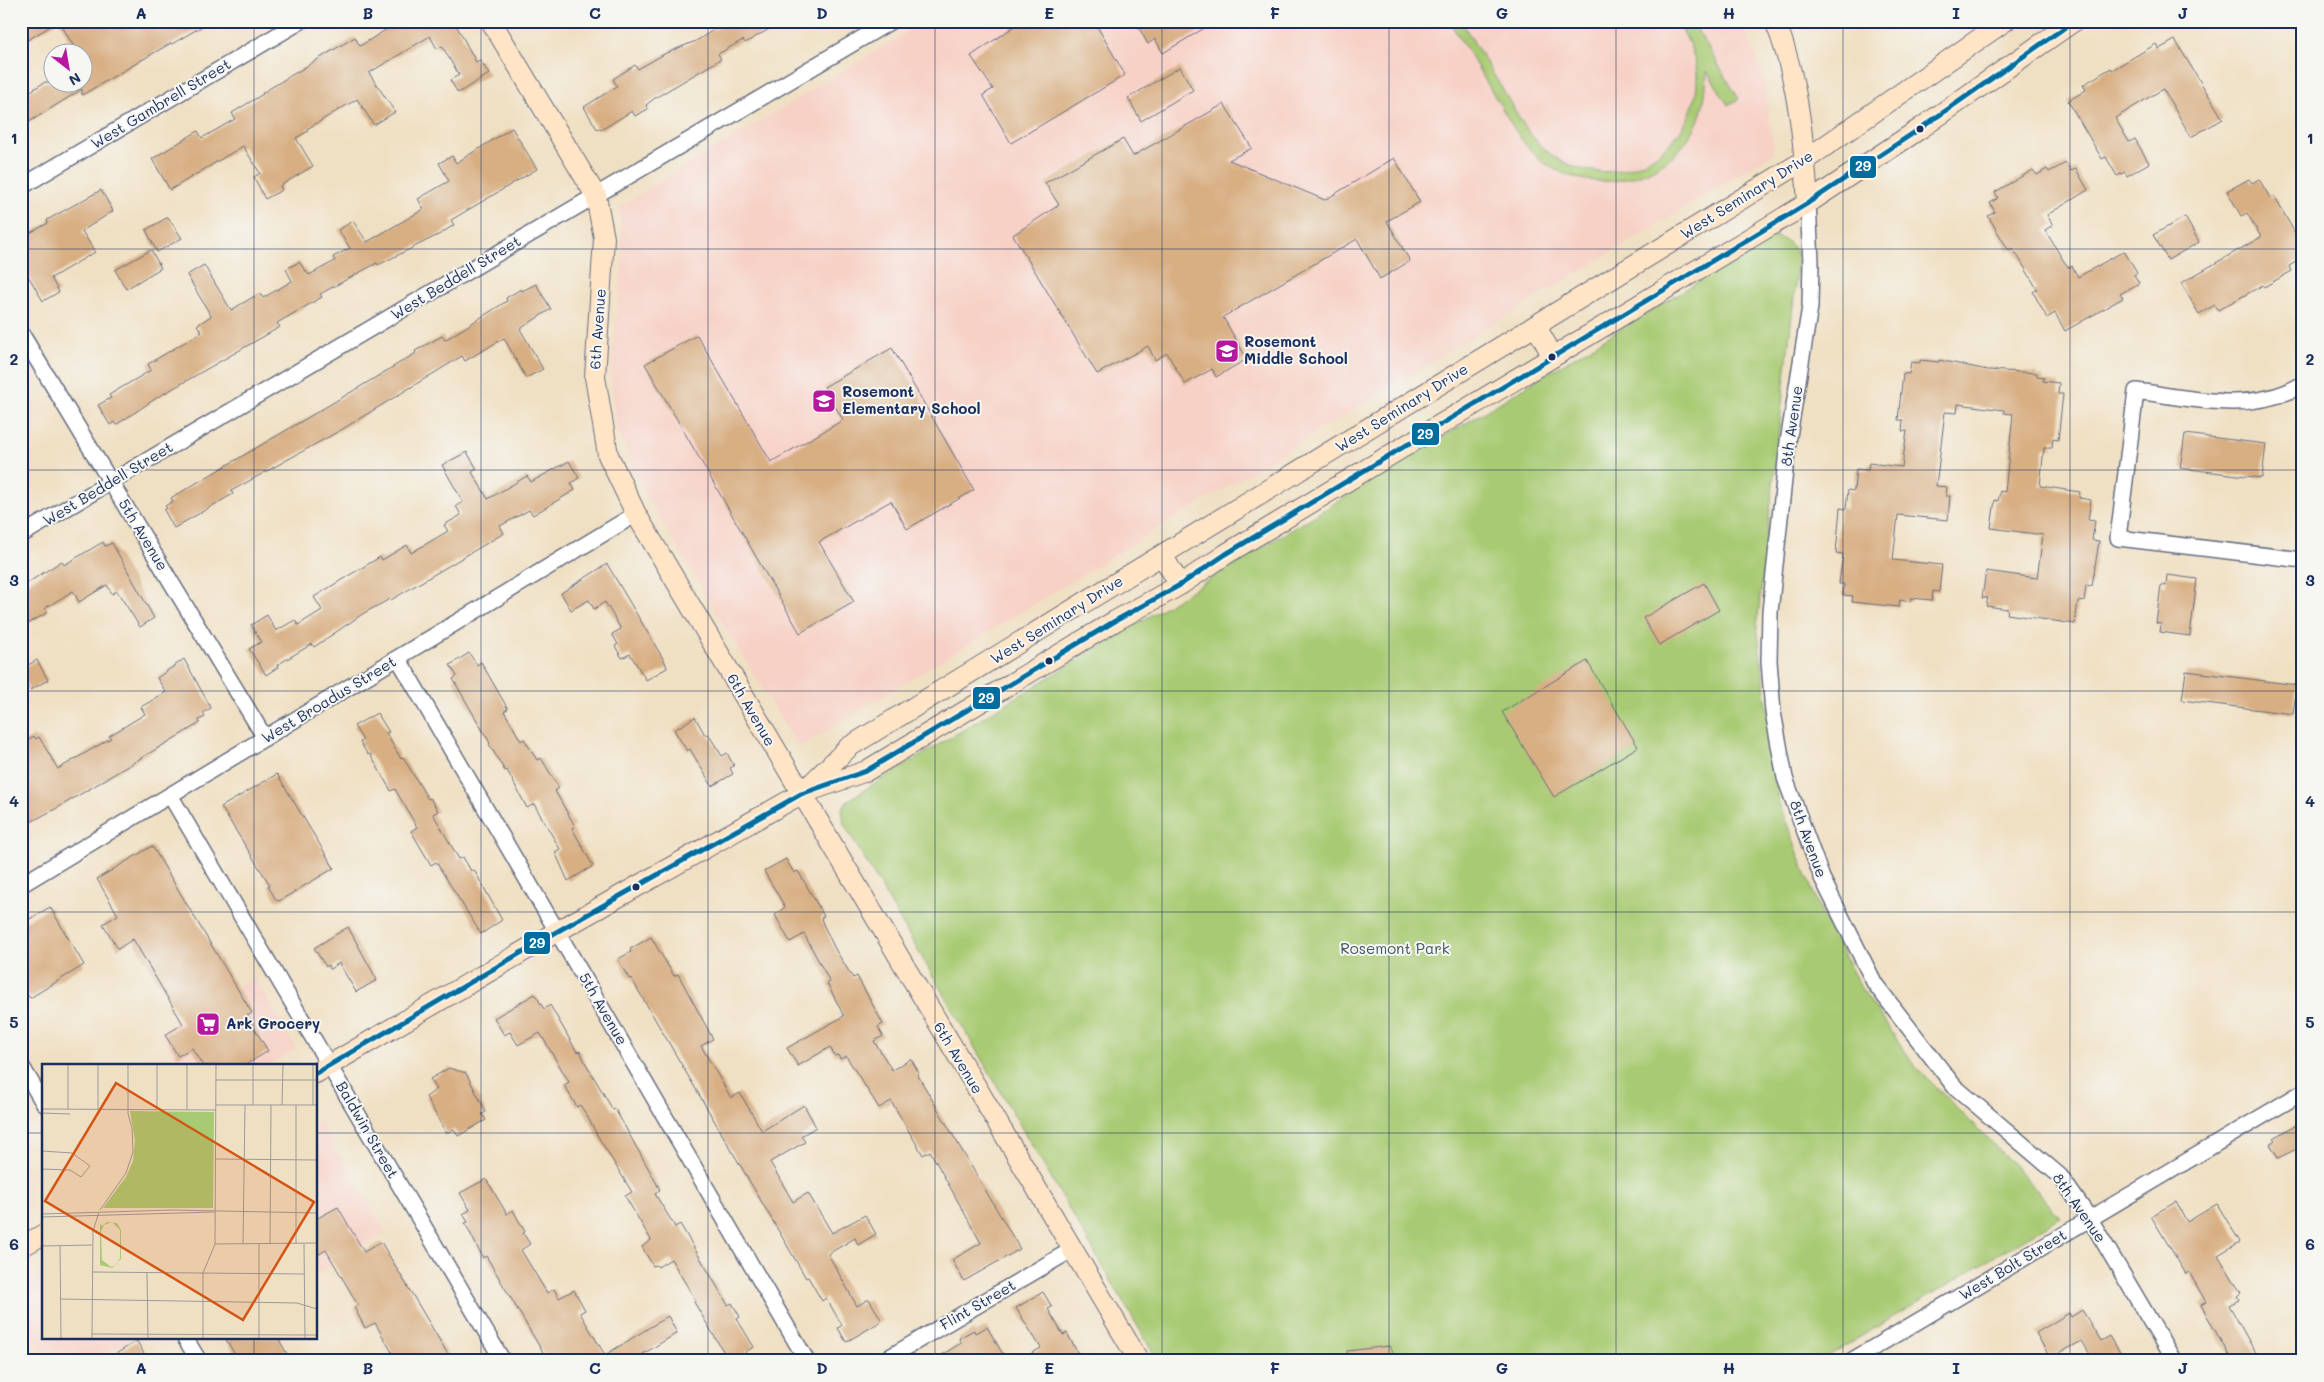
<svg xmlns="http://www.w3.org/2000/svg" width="2324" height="1382" viewBox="0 0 2324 1382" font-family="Mali,sans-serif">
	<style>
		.built { fill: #f7d1c6 }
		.green { fill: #a8ca72; stroke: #627c68 }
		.building { fill: #d8af83 }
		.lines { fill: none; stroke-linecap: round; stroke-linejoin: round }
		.street-casing { stroke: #666d81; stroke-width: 18 }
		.secondary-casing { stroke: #666d81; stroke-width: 22 }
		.street { stroke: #fff; stroke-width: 15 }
		.secondary { stroke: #ffe4c6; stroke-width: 20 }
		.bus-1-casing { stroke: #f6f6f2; stroke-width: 9 }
		.bus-1 { stroke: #006d9e; stroke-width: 5 }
		.grid { fill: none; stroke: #1b2f5e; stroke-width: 1; stroke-opacity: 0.55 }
		.bus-dot { fill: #1b2f5e; stroke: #f6f6f2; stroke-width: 2 }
		.labels { text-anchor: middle; stroke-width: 4; stroke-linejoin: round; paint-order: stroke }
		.street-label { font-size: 15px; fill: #1b2f5e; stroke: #f6f6f2 }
		.poi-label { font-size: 15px; font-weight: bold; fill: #1b2f5e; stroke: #f6f6f2; text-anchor: start }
		.park-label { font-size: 15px; fill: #3e5663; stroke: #f6f6f2 }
		.inset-road { fill: none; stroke: #9b999b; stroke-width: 1 }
		.view { fill: #d45514; fill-opacity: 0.15; stroke: #d45514; stroke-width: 2.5 }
		.inset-edge { fill: none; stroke: #1b2f5e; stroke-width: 2.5 }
		.line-badge { stroke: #f6f6f2; stroke-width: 2 }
		.badge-label { font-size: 14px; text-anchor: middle; font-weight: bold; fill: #fff }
		.neatline { fill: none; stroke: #1b2f5e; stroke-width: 2 }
		.grid-label { font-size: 16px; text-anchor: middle; font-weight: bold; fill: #1b2f5e }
	</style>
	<rect width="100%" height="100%" fill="#f6f6f2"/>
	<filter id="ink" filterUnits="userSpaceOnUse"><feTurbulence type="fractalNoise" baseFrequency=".02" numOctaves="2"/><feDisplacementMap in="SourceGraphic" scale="10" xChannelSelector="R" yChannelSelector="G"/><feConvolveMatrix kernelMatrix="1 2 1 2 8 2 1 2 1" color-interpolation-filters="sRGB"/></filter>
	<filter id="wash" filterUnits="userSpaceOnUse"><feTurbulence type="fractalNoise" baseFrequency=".0096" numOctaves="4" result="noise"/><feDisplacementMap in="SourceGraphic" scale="20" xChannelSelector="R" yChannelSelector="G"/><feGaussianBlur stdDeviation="1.12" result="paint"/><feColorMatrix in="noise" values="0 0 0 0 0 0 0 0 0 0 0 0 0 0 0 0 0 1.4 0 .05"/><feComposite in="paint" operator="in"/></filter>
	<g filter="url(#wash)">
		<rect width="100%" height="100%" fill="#f0e0c3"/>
		<path class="built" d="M925,21H1742L1764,78L1774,153L798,748L644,492L617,428L610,374L623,256L619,207Z
			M254,977L296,1049L267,1066H180L160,1032Z
			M319,1121L386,1233L316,1274V1123Z
			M44,1271V1338H133L97,1361H47L21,1313V1284Z"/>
		<path class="green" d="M1449,21H1461C1475,44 1489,67 1503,90C1517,114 1531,142 1556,158C1618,197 1700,147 1697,74C1696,55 1687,38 1677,21H1692L1739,99L1728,105L1707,71C1706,93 1704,114 1692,133C1660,186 1582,198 1536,156C1519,140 1509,119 1497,100C1481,73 1465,47 1449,21Z
			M1773,236C1788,240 1795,245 1798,261L1757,626L1779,803L1818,905L1861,988L1916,1067L2014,1165L2060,1217L1820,1361H1158L844,824L842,809L848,800Z"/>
		<g id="blocks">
			<path class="building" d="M21,21H211L172,44L171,43L82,95V89L21,127V97L45,82H82V52H77L59,21L26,41L21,32Z
				M387,21H454L476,62L480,60L489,74L458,93L450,80L459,75L442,46L437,49L430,36L369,73L395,112L374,125L357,99L307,129L308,131L296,138L313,166L280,186L282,190L265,199L254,177L260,173L243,146L170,190L152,159L198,131L202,138L235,119L232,113L263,94L262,93L355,37L360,46L390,27Z
				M728,21H783L745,43L743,40L718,54L721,59L655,98L646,105L648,109L635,116L632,111L601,130L600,128L597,129L584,107L617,86L613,79L635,65L638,69L666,53L696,41Z
				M1022,21H1094L1125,75L1011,143L983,95L993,89L971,56Z
				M1135,21H1216L1163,53L1155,39L1148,44Z
				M2175,40L2223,119L2191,137L2163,89L2115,118L2129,142L2135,139L2149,163L2127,176L2125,172L2117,176L2106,157L2102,159L2068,101L2086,90L2083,85L2111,68L2112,70L2156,44L2159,49Z
				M1180,67L1193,90L1141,121L1128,98Z
				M1224,104L1252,148L1229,160L1325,200L1394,158L1420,202L1387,221L1410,261L1380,279L1357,239L1223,317L1247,359L1216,377L1212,369L1185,384L1167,353L1155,360L1148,346L1097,374L1013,235L1059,205L1045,183L1123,139L1133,156Z
				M512,128L537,169L451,220L454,225L440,234L378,265L377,263L320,294L322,297L277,323L280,327L158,397L116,425L114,422L110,425L98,405L111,398L109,395L151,370L148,364L202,332L197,325L211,316L187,275L204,265L231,310L260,293L263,298L292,281L286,269L299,262L309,275L335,261L333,257L350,248L338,230L353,221L367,242L424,209L418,199L449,181L439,163L452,156L456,163Z
				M2066,163L2071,171L2076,169L2088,190L2047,215L2053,225L2045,230L2063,260L2069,268L2072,266L2078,277L2124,251L2137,273L2134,275L2139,283L2120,294L2123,298L2065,331L2055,313L2047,318L2033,292L2037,289L2019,258L2012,249L2009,251L1988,216L1995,212L1990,203L1998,198L1995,192L2033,170L2037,175L2047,169L2049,172Z
				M2249,179L2252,183L2259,179L2270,198L2274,196L2303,247V258L2289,266L2292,271L2264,287L2263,285L2218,310L2215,305L2199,314L2181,283L2261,237L2247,213L2241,216L2227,191Z
				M101,190L113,211L82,231L95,252L51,278L59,292L43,301L21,264V238L48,223L47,220Z
				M168,217L182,238L157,252L146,230Z
				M2185,217L2199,242L2168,260L2153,235Z
				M151,250L161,268L126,289L115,270Z
				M536,284L551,309L520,329L543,369L526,378L504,338L465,361L462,356L341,430L231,491L233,494L174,528L164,510L167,508L165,506L173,501L171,498L353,391L416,353L415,351L442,336L445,340L507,301L506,298L521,289L522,291Z
				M697,335L771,462L843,420L824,387L892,348L974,490L907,529L891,501L819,542L854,602L800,633L645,364Z
				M1920,360L1939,362V360L1988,370L2037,373V376L2044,377L2043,381L2059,383L2058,394H2063L2058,440L2053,439L2052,448H2044L2040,486L2080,492L2079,498L2091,500L2088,520L2095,521L2092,540L2099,541L2092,586L2086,585L2084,602L2078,601L2075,624L2007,614L2008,609L1986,606L1988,598H1982L1986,571L2037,578L2043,535L1991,528L1995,500L1998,501L2000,491L2005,492L2013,414L2004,413V410L1958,404L1957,413L1945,412L1936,486L1947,487L1946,496H1950L1948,520L1898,515L1893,560L1942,565L1939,592L1933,591L1932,600L1911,598L1910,602L1900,600L1899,607L1852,602L1853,596L1843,595L1844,584H1839L1843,554L1836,553L1840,508L1846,509L1848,490L1854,491L1856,469L1868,470L1869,463L1902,467L1907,431H1902L1903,420H1898L1903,373L1909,374L1911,362L1920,363Z
				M2185,434L2266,444L2262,478L2180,468Z
				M467,452L477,469L472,472L488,499L527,476L531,482L569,461L579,478L571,483L575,490L533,515L529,510L500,526L504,533L391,600L390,599L364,613L314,647L312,644L277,665L278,667L266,675L249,649L261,642L251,625L267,615L276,631L295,620L298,625L322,610L314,597L343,579L380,557L382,560L407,545L411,553L448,531L444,525L461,515L456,506L463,502L442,465Z
				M103,542L105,546L112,543L154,618L140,627L117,591L112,594L107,585L79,602L73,591L45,608L48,612L21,628V587L62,561L64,565Z
				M607,564L665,662L667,668L646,680L630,654L622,658L615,646L618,644L612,634L621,629L605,602L594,609L589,600L571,610L561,593Z
				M2167,575L2197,579L2190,636L2160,632L2161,624L2156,623L2161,585L2166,586Z
				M1704,583L1719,610L1659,645L1643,618Z
				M469,653L477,665L481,662L508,709L504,711L521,741L524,739L537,760L541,758L559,788L555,791L575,826L572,828L593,866L568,881L555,852L560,849L534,804L527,808L507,770L505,771L489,744L490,743L453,679L457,676L450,665Z
				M184,659L211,708L203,713L205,717L199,720L200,723L59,807L21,827V797L27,793L21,784V744L34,736L36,739L39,737L58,769L111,738L109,736L145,714L141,707L166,692L157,678Z
				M37,660L48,680L30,690L21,675V669Z
				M1587,661L1638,747L1554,797L1502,712Z
				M2186,671L2297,685L2293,714L2182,700Z
				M377,713L389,732L386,733L401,759L403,757L428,799L430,798L438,811L433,814L459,859L463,857L471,871L474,870L502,920L481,934L436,862L431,865L411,831L417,827L395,789L391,791L370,754L368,755L360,742L363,740L354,726Z
				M695,717L705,735L708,734L722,756L727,753L734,766L730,768L733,774L712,786L690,749L687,751L674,730Z
				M277,774L334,868L279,901L276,900L268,886L270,885L221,807Z
				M152,846L252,1013L247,1016L268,1051L244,1066H203L192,1048L178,1056L165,1035L183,1024L133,939L118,949L103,924L118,915L97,879Z
				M786,859L794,873L798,871L824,916L821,918L823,924L835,949L853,978L857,976L883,1024L878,1027L883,1036L874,1041L892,1070L911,1059L919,1073L917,1074L1020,1249L964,1281L952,1260L981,1243L930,1151L923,1155L891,1101L879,1108L846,1056L840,1059L838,1055L835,1056L830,1047L798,1066L787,1048L844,1016L827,983L830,982L804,934L790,942L775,915L785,907L764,871Z
				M50,907L84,965L30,998L21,987V924Z
				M348,927L377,980L356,992L339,963L330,969L328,965L326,967L314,948Z
				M651,937L674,976L678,974L713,1039L701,1046L731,1098L740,1093L762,1131L804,1105L816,1127L801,1136L805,1142L770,1162L793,1202L808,1193L832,1233L865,1215L876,1234L858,1245L855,1238L828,1254L857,1306L869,1299L882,1321L846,1342L838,1328L842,1325L826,1298L822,1301L808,1277L806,1278L631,978L629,979L618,959L631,952L630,949Z
				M535,994L544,1009L550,1005L577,1052L580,1051L586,1064L613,1110L615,1109L651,1173L660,1190L655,1194L671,1220L675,1227L680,1224L728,1305L732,1303L740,1317L737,1319L754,1347L745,1352L750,1361H729L694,1302L696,1301L671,1259L658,1267L656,1265L653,1266L642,1247L651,1240L625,1196L632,1192L600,1140L586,1114L580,1105L577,1107L564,1085L569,1082L540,1033L518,1045L510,1032L504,1035L494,1018Z
				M449,1068L466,1073L486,1112L482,1114L486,1120L458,1136L454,1129L446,1133L426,1097L437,1089L430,1079Z
				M2303,1121V1146L2278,1158L2270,1144L2276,1140L2274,1138Z
				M486,1179L507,1214L513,1210L525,1232L523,1233L530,1244L521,1250L547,1293L554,1289L559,1298L574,1290L585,1310L580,1313L605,1355L668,1316L677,1333L640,1356L643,1361H548L486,1256L483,1258L465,1223L468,1222L463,1214L470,1210L460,1193Z
				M2176,1202L2187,1222L2217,1204L2240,1242L2218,1255L2241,1293L2237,1296L2239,1300L2229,1305L2260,1361H2232L2201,1305L2206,1302L2189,1272L2186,1274L2151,1216Z
				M338,1207L364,1252L381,1242L452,1361H397L375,1323L365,1328L354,1307L358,1305L326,1250L316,1256V1219Z
				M1043,1292L1052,1307L1048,1309L1063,1335L1067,1333L1082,1361H1018L1041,1348L1016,1308Z
				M2082,1310L2101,1341L2110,1336L2125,1361H2094L2082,1341L2050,1358L2036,1333L2069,1313L2071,1317Z
				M987,1327L1007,1361H973L971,1357L964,1361H932L961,1343L959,1338L974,1330L975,1333Z
				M225,1338H278L291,1361H239Z
				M137,1341L148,1361H104Z
				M1389,1346L1397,1361H1348L1347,1351Z"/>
		</g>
	</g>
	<g filter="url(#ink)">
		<use href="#blocks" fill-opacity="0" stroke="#666d81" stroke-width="1"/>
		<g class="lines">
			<g class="street-casing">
				<path id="street" d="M21,187L301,21
					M1808,203L1811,262L1810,307L1788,442L1770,612L1769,661L1773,712L1785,778L1822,878L1875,984L1954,1086L2060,1176L2090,1219L2174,1361
					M21,333L265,738
					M2303,384C2252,415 2190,398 2136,391L2118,538L2303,560
					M21,535L891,21
					M398,658L807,1361
					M170,795L503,1361
					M21,885L636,514
					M21,1065L44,1104
					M185,1338L199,1361
					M883,1361L1073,1249
					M1851,1361L2303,1092"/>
			</g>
			<g class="secondary-casing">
				<path id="secondary" d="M491,21L596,196L604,238L595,377L608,455L636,514L1139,1361
					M1775,21C1798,78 1804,142 1808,203
					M1536,326L1553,357
					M1162,555L1180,585
					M806,789L849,747L1805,160L2005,21
					M316,1073L558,931L801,794L866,771L1115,621L1180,585L1226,554L1808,203L1921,128L2074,21
					M21,1247L44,1234"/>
			</g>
			<use href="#street" class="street"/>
			<use href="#secondary" class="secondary"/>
			<g class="bus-1-casing">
				<path id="bus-1" d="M316,1073L558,931L801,794L866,771L1115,621L1180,585L1226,554L1808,203L1921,128L2074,21"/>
			</g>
			<use href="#bus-1" class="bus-1"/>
		</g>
	</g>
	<path class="grid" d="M254,21V1066M481,21V1361M708,21V1361M935,21V1361M1162,21V1361M1389,21V1361M1616,21V1361M1843,21V1361M2070,21V1361M21,249H2303M21,470H2303M21,691H2303M21,912H2303M21,1133H44M316,1133H2303M254,1338V1361"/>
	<defs>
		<g id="school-square" transform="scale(1.25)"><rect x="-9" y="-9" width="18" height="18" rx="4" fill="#b5179e" stroke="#f6f6f2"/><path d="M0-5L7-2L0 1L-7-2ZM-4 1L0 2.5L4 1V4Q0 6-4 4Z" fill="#fff"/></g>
		<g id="supermarket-square" transform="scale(1.25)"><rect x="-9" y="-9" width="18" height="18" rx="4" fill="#b5179e" stroke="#f6f6f2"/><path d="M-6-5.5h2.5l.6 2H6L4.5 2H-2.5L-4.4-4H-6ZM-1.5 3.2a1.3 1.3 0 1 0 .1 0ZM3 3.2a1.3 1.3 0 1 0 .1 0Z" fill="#fff"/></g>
	</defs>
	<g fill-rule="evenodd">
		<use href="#school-square" x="1227" y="351"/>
		<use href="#school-square" x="824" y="401"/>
		<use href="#supermarket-square" x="208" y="1024"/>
	</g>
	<g class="bus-dot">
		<circle cx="1920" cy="129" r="4.5"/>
		<circle cx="1552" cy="357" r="4.5"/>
		<circle cx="1049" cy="661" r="4.5"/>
		<circle cx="636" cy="887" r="4.5"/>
	</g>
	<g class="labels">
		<g class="street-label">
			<text transform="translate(161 104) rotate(-31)" y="5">West Gambrell Street</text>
			<text transform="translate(1747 195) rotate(-32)" y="5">West Seminary Drive</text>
			<text transform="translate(456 278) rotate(-31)" y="5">West Beddell Street</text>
			<text transform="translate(598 329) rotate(-86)" y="5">6th Avenue</text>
			<text transform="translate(1402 408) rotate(-32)" y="5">West Seminary Drive</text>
			<text transform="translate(1792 426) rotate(-82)" y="5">8th Avenue</text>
			<text transform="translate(108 484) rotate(-31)" y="5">West Beddell Street</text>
			<text transform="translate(143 535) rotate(59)" y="5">5th Avenue</text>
			<text transform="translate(1057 620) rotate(-32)" y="5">West Seminary Drive</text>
			<text transform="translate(329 700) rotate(-31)" y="5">West Broadus Street</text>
			<text transform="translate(751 710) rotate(60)" y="5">6th Avenue</text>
			<text transform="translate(1808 839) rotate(70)" y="5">8th Avenue</text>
			<text transform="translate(603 1009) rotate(60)" y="5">5th Avenue</text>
			<text transform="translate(958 1058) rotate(59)" y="5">6th Avenue</text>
			<text transform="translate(367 1130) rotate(60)" y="5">Baldwin Street</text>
			<text transform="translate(2079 1208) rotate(55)" y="5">8th Avenue</text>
			<text transform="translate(2013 1265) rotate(-31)" y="5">West Bolt Street</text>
			<text transform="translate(978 1305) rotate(-30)" y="5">Flint Street</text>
		</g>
		<g class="poi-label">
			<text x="1244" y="347">Rosemont<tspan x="1244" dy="17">Middle School</tspan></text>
			<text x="842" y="397">Rosemont<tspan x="842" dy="17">Elementary School</tspan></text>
			<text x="226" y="1029">Ark Grocery</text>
		</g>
		<g class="park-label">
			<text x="1395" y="954">Rosemont Park</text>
		</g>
	</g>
	<g transform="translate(42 1064)">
		<rect width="275" height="275" fill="#f0e0c3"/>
		<path d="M88,47L172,48L171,144H61L84,113L91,97L93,77ZM65,158L75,159L79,166V195L70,204L58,201V159L60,162ZM70,158L78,166V194L75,200L69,203L60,196L59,167L62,161Z" fill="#a8ca72" fill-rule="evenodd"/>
		<path class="inset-road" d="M26,1V45M211,1V41M174,16H275M174,41H275M240,41L241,1M271,41V1M0,45L174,46M56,45V1M115,45V1M145,46V1M0,49L28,50M0,87L30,89L48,102L39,113L28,106L0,105M174,95L275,96M58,146L84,109L91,88L90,64L86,50V1M0,150L131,146L275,149M0,153L172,148M173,180L275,179M201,180L203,41M217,180V274M228,180L229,41M254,180V41M262,180L263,274M0,182L50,181M18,182L19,274M50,208L263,210M105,209L106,274M18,235L255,239L275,245M50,270L275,271M50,274L51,167L57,148M161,274V209L173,180L174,1"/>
		<path class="view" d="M74,19L272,138L201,256L3,137Z"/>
		<rect width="275" height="275" class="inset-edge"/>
	</g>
	<g class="line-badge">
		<rect x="1849" y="155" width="28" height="24" rx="5" fill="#006d9e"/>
		<rect x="1411" y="422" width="29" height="24" rx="5" fill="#006d9e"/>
		<rect x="972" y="686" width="29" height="24" rx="5" fill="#006d9e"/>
		<rect x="523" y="931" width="28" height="24" rx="5" fill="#006d9e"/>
	</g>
	<g class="badge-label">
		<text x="1863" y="171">29</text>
		<text x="1425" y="439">29</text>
		<text x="986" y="703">29</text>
		<text x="537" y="948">29</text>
	</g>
	<rect width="2324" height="1382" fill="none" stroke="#f6f6f2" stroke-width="55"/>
	<g transform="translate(68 68) rotate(149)"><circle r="24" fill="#f6f6f2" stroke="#9ea6b7"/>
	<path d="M0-4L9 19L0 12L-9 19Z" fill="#b5179e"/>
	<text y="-8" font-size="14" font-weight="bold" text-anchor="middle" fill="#1b2f5e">N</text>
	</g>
	<rect x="28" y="28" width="2268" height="1326" class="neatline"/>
	<g class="grid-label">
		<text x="141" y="19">A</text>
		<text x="368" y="19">B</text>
		<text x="595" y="19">C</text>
		<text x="822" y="19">D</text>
		<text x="1049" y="19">E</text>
		<text x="1275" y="19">F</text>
		<text x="1502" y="19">G</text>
		<text x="1729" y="19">H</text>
		<text x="1956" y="19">I</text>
		<text x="2183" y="19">J</text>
		<text x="14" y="144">1</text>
		<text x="2310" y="144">1</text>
		<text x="14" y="365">2</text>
		<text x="2310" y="365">2</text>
		<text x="14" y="586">3</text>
		<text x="2310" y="586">3</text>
		<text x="14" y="807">4</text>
		<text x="2310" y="807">4</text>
		<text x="14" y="1028">5</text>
		<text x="2310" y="1028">5</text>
		<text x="14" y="1250">6</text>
		<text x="2310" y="1250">6</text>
		<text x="141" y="1374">A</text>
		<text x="368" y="1374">B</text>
		<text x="595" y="1374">C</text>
		<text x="822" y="1374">D</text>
		<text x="1049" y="1374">E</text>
		<text x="1275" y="1374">F</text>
		<text x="1502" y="1374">G</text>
		<text x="1729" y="1374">H</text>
		<text x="1956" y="1374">I</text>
		<text x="2183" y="1374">J</text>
	</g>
</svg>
